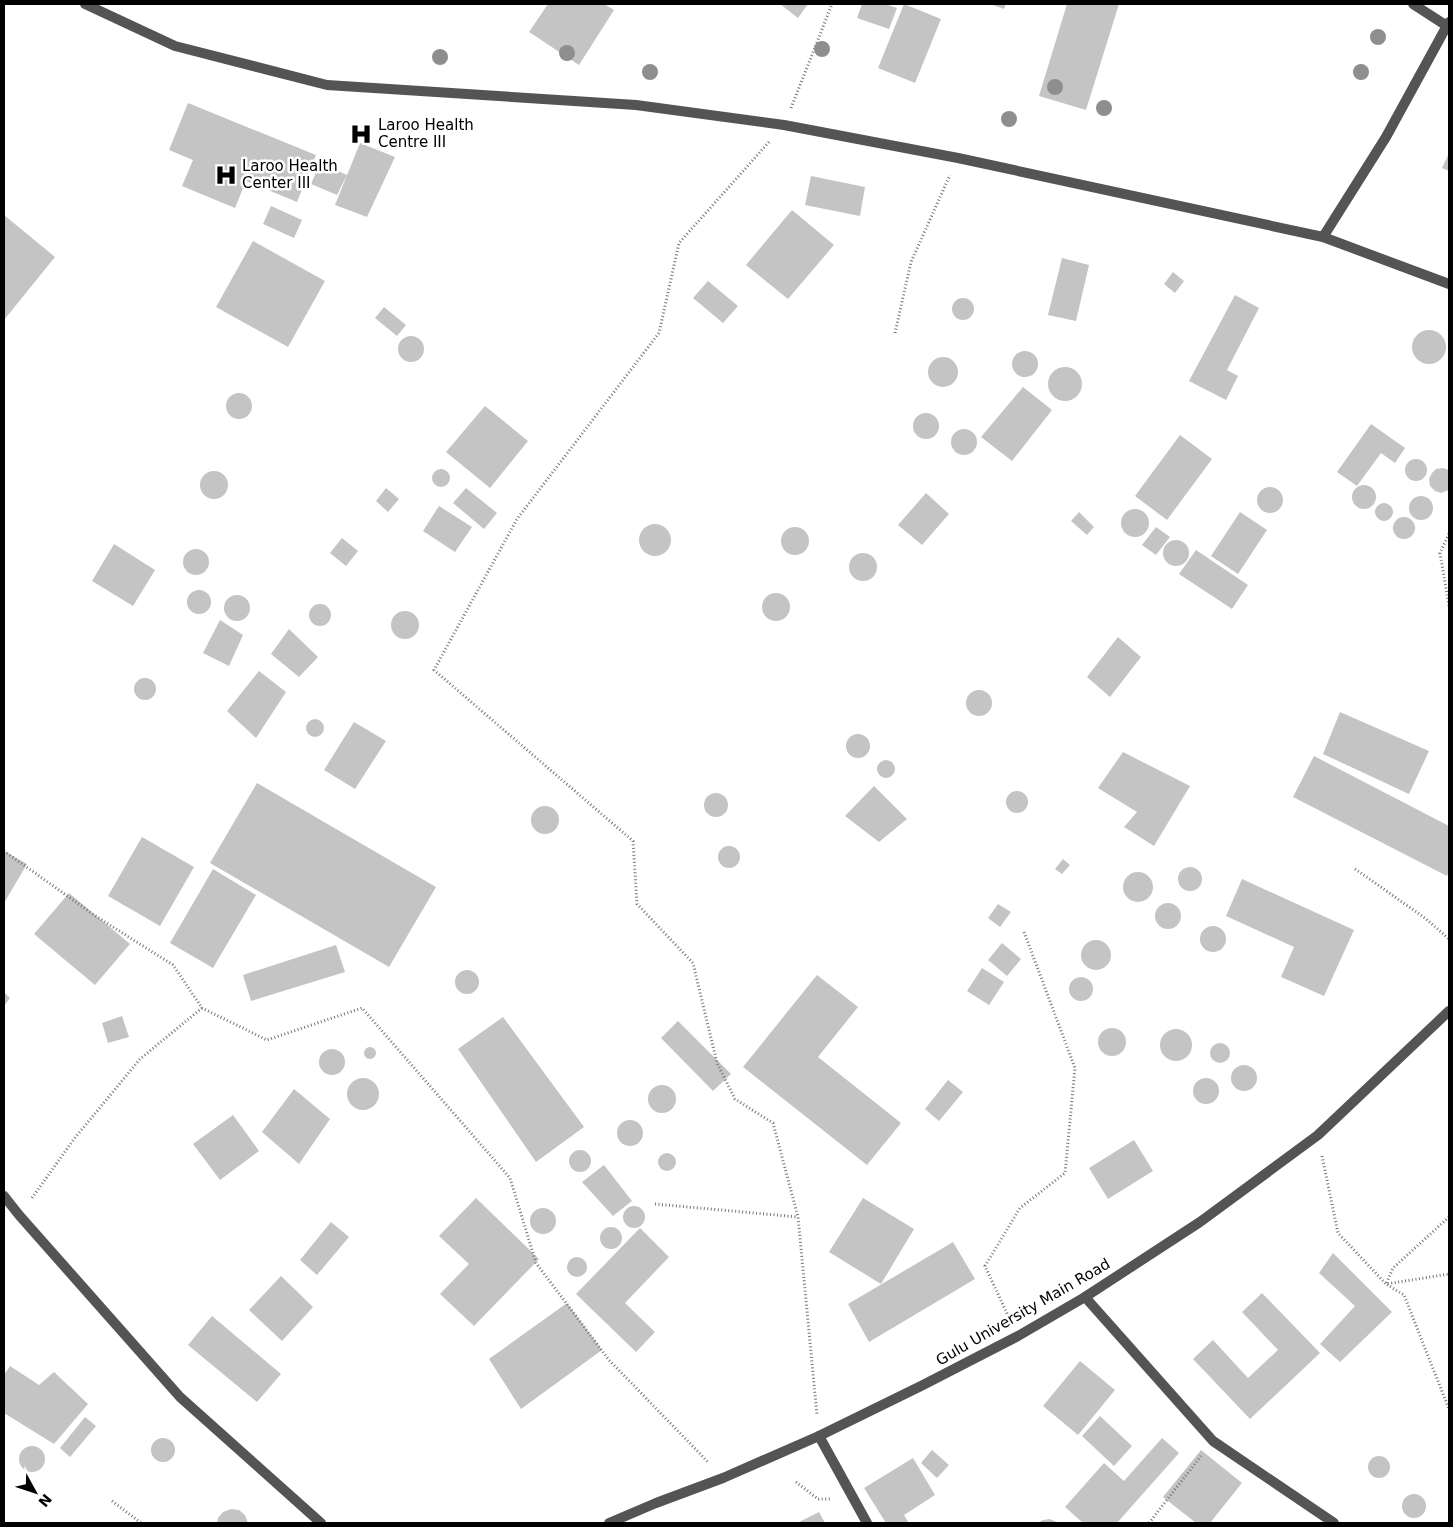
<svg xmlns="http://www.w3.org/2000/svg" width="1453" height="1527" viewBox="0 0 1453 1527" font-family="'DejaVu Sans',sans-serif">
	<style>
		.building { fill: #c4c4c4 }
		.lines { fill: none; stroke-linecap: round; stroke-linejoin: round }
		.path { stroke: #767676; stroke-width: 3; stroke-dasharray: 1 2.5; stroke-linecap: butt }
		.minor { stroke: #545454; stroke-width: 10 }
		.tertiary { stroke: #545454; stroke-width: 10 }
		.tree { fill: #8e8e8e }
		.labels { text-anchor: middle; stroke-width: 5; stroke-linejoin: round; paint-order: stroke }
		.poi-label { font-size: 15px; fill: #000; stroke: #fff; text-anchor: start }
		.street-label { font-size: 15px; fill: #000; stroke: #fff }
	</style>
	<rect width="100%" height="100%" fill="#fff"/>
	<path class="building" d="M548,4H604L614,10L579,65L529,32Z
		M780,4H808L798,18Z
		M862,4H885L897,8L889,29L857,18Z
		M904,4L941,19L915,83L878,68Z
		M990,4H1006L1004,9Z
		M1067,4H1119L1086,110L1039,96Z
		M188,103L316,155L297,202L246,181L235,208L182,186L193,160L169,150Z
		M360,143L395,157L367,217L335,205Z
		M1449,153V171L1442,168Z
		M320,163L347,175L337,195L311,184Z
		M811,176L865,187L860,216L805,205Z
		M271,206L302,220L294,238L263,224Z
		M792,210L834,245L788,299L746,265Z
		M4,215L55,257L4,320Z
		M253,241L325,281L288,347L216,307Z
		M1062,258L1089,265L1076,321L1048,315Z
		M1173,272L1184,281L1175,293L1164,284Z
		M708,281L738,306L723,323L693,298Z
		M1235,295L1259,308L1227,370L1238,376L1226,400L1189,381Z
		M952 309a11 11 0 1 1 22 0a11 11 0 1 1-22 0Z
		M384,307L406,325L397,336L375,318Z
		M1412 347a17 17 0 1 1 34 0a17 17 0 1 1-34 0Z
		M398 349a13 13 0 1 1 26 0a13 13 0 1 1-26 0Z
		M1012 364a13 13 0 1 1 26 0a13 13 0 1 1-26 0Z
		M928 372a15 15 0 1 1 30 0a15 15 0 1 1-30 0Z
		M1048 384a17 17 0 1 1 34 0a17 17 0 1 1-34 0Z
		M1023,387L1052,410L1012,461L981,437Z
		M226 406a13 13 0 1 1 26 0a13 13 0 1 1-26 0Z
		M485,406L528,441L490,488L446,452Z
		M913 426a13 13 0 1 1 26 0a13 13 0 1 1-26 0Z
		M1371,424L1405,448L1395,463L1381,453L1357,486L1337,472Z
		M951 442a13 13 0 1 1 26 0a13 13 0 1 1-26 0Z
		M1180,435L1212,459L1167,520L1135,496Z
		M1405 470a11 11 0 1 1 22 0a11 11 0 1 1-22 0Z
		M1443,468L1449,470V490L1441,493L1435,491L1430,486L1429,479L1432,473L1436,469Z
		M432 478a9 9 0 1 1 18 0a9 9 0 1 1-18 0Z
		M200 485a14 14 0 1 1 28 0a14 14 0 1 1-28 0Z
		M1352 497a12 12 0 1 1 24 0a12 12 0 1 1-24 0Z
		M1257 500a13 13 0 1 1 26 0a13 13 0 1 1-26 0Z
		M386,488L399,499L388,512L376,501Z
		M466,488L497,513L484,529L453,503Z
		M926,493L949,514L922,545L898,525Z
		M1409 508a12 12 0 1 1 24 0a12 12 0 1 1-24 0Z
		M1375 512a9 9 0 1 1 18 0a9 9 0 1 1-18 0Z
		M439,506L472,527L455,552L423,531Z
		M1121 523a14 14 0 1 1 28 0a14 14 0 1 1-28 0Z
		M1079,512L1094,527L1087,535L1071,521Z
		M1240,512L1267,530L1238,574L1211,556Z
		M1393 528a11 11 0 1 1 22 0a11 11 0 1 1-22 0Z
		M639 540a16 16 0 1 1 32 0a16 16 0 1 1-32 0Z
		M1156,527L1170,537L1156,555L1142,545Z
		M781 541a14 14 0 1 1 28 0a14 14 0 1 1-28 0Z
		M342,538L358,551L346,566L330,553Z
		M1163 553a13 13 0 1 1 26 0a13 13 0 1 1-26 0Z
		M114,544L155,570L133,606L92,581Z
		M183 562a13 13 0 1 1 26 0a13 13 0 1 1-26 0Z
		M1196,550L1248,585L1232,609L1179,574Z
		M849 567a14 14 0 1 1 28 0a14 14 0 1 1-28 0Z
		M187 602a12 12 0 1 1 24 0a12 12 0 1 1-24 0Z
		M762 607a14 14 0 1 1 28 0a14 14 0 1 1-28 0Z
		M224 608a13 13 0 1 1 26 0a13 13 0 1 1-26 0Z
		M309 615a11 11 0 1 1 22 0a11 11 0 1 1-22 0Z
		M391 625a14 14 0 1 1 28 0a14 14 0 1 1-28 0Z
		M220,620L243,635L229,666L203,653Z
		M289,629L318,657L299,677L271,654Z
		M1118,637L1141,657L1110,697L1087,677Z
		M259,671L286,692L256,738L227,711Z
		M134 689a11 11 0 1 1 22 0a11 11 0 1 1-22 0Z
		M966 703a13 13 0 1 1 26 0a13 13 0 1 1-26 0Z
		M1340,712L1429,751L1409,794L1323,754Z
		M306 728a9 9 0 1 1 18 0a9 9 0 1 1-18 0Z
		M354,722L386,741L355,789L324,770Z
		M846 746a12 12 0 1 1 24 0a12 12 0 1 1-24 0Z
		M1123,752L1190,786L1154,846L1124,827L1137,812L1098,788Z
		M1314,756L1449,826V871L1447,876L1293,797Z
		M877 769a9 9 0 1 1 18 0a9 9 0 1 1-18 0Z
		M257,783L436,887L389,967L210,863Z
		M874,786L907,819L879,842L845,816Z
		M1006 802a11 11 0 1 1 22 0a11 11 0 1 1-22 0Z
		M704 805a12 12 0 1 1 24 0a12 12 0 1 1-24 0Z
		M531 820a14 14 0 1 1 28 0a14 14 0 1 1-28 0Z
		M142,837L194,867L160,926L108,896Z
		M718 857a11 11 0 1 1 22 0a11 11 0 1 1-22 0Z
		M4,851L27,864L4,903Z
		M1063,859L1070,865L1062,874L1055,869Z
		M1178 879a12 12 0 1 1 24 0a12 12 0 1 1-24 0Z
		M213,869L256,895L213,968L170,943Z
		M1123 887a15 15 0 1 1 30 0a15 15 0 1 1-30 0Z
		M1242,879L1354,930L1324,996L1281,977L1294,947L1226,916Z
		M69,893L130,944L95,985L34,934Z
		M1155 916a13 13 0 1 1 26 0a13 13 0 1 1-26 0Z
		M998,904L1011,912L1000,927L988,918Z
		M1200 939a13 13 0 1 1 26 0a13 13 0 1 1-26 0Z
		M1081 955a15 15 0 1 1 30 0a15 15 0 1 1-30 0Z
		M1002,943L1021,959L1007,976L988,960Z
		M336,945L345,972L251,1001L243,975Z
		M982,968L1004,982L989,1005L967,991Z
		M455 982a12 12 0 1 1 24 0a12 12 0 1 1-24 0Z
		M817,975L858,1007L818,1057L901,1123L867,1165L743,1067Z
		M1069 989a12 12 0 1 1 24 0a12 12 0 1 1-24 0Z
		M4,992L10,998L4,1006Z
		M122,1016L129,1037L108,1043L102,1023Z
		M503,1017L584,1127L536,1162L458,1049Z
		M678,1021L731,1074L713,1091L661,1038Z
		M1098 1042a14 14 0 1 1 28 0a14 14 0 1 1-28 0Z
		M1160 1045a16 16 0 1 1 32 0a16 16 0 1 1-32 0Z
		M1210 1053a10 10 0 1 1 20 0a10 10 0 1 1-20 0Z
		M364 1053a6 6 0 1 1 12 0a6 6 0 1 1-12 0Z
		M319 1062a13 13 0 1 1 26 0a13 13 0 1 1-26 0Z
		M1231 1078a13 13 0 1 1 26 0a13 13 0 1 1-26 0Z
		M1193 1091a13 13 0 1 1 26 0a13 13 0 1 1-26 0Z
		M347 1094a16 16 0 1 1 32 0a16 16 0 1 1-32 0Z
		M948,1080L963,1092L939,1121L925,1109Z
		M648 1099a14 14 0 1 1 28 0a14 14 0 1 1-28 0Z
		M294,1089L330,1119L299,1164L262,1132Z
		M233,1115L259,1151L220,1180L193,1144Z
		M617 1133a13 13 0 1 1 26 0a13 13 0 1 1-26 0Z
		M1134,1140L1153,1171L1108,1199L1089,1168Z
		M569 1161a11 11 0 1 1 22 0a11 11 0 1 1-22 0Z
		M658 1162a9 9 0 1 1 18 0a9 9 0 1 1-18 0Z
		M604,1165L632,1201L613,1216L582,1182Z
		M476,1198L539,1259L474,1326L440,1294L469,1264L439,1236Z
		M863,1198L914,1229L881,1284L829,1252Z
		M623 1217a11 11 0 1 1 22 0a11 11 0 1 1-22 0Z
		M530 1221a13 13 0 1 1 26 0a13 13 0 1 1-26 0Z
		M331,1222L349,1237L317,1275L300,1260Z
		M600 1238a11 11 0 1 1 22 0a11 11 0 1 1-22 0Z
		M640,1228L669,1257L625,1303L655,1332L636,1352L576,1294Z
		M953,1242L975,1279L869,1342L848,1304Z
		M1333,1253L1392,1312L1340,1362L1320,1344L1355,1306L1319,1273Z
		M567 1267a10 10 0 1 1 20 0a10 10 0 1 1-20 0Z
		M281,1276L313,1307L282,1341L249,1310Z
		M1262,1293L1320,1353L1250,1419L1193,1359L1213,1340L1248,1378L1278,1350L1242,1312Z
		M567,1303L602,1350L521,1409L489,1359Z
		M212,1316L281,1374L257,1402L188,1345Z
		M1080,1361L1115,1390L1078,1435L1043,1406Z
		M10,1366L39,1385L54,1372L88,1404L54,1444L4,1413V1375Z
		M1100,1416L1132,1446L1114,1466L1082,1436Z
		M85,1417L96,1426L70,1457L60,1448Z
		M1162,1438L1179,1453L1117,1523H1083L1065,1507L1104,1463L1124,1481Z
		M151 1450a12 12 0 1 1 24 0a12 12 0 1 1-24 0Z
		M19 1459a13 13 0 1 1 26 0a13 13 0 1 1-26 0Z
		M932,1450L949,1465L937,1478L921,1463Z
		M1201,1450L1242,1483L1210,1523H1196L1163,1497Z
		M1368 1467a11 11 0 1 1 22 0a11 11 0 1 1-22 0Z
		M913,1458L935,1495L904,1515L909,1523H886L864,1488Z
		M1402 1506a12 12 0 1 1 24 0a12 12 0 1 1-24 0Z
		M231,1509L239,1510L245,1515L248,1523H217L218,1518L223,1512Z
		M819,1512L825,1523H797Z
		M1050,1519L1059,1523H1037L1043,1520Z"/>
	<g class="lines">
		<path class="path" d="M791,108L832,4
			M769,142L679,243L659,333L517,519L434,670L633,841L637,904L693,963L717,1063L735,1099L773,1123L798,1217L817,1415
			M895,333L911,262L950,175
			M1449,534L1440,553L1449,606
			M4,851L94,915L173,965L202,1008L267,1040L362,1008L510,1178L536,1263L609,1360L709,1463
			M1355,869L1425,918L1449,939
			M1322,1156L1338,1233L1386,1284L1449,1274
			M32,1198L74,1139L140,1059L202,1008
			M655,1204L798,1217
			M1449,1217L1393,1268L1386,1284L1404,1295L1449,1409
			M1010,1320L985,1266L1020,1208L1065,1173L1075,1068L1024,932
			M796,1482L818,1499H831
			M112,1501L141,1523
			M1149,1523L1201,1456"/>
		<path class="minor" d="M85,4L175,46L327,85L636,105L784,125L958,158L1323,237L1449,284
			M1413,4L1447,26
			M1323,237L1386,137L1449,22
			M4,1196L19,1215L180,1397L321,1523
			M1085,1297L1213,1441L1334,1523
			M819,1436L867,1523"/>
		<path class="tertiary" d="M609,1523L656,1503L723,1478L819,1436L923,1385L1018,1336L1085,1297L1200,1222L1318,1135L1449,1011"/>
	</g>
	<g class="tree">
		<circle cx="1378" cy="37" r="8"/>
		<circle cx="822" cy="49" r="8"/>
		<circle cx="567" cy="53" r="8"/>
		<circle cx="440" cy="57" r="8"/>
		<circle cx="650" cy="72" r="8"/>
		<circle cx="1361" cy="72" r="8"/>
		<circle cx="1055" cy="87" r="8"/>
		<circle cx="1104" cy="108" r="8"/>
		<circle cx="1009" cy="119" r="8"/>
	</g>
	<defs>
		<g id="hospital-bare" transform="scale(1.725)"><path d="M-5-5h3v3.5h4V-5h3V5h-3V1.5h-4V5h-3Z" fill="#000" stroke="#fff" stroke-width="2.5" paint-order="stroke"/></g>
	</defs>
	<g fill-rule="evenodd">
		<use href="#hospital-bare" x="361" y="134"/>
		<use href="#hospital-bare" x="226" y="175"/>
	</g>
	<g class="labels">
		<g class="poi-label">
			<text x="378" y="130">Laroo Health<tspan x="378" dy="17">Centre III</tspan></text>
			<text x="242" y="171">Laroo Health<tspan x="242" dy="17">Center III</tspan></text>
		</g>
		<g class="street-label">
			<text transform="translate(1023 1312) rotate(-30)" y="5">Gulu University Main Road</text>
		</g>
	</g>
	<rect width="1453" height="1527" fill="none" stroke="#000000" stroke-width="10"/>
	<g transform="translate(35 1492) rotate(130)" stroke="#ffffff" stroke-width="4" paint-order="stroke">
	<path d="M0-4L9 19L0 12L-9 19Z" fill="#000000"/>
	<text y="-8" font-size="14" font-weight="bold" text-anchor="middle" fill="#000000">N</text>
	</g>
</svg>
